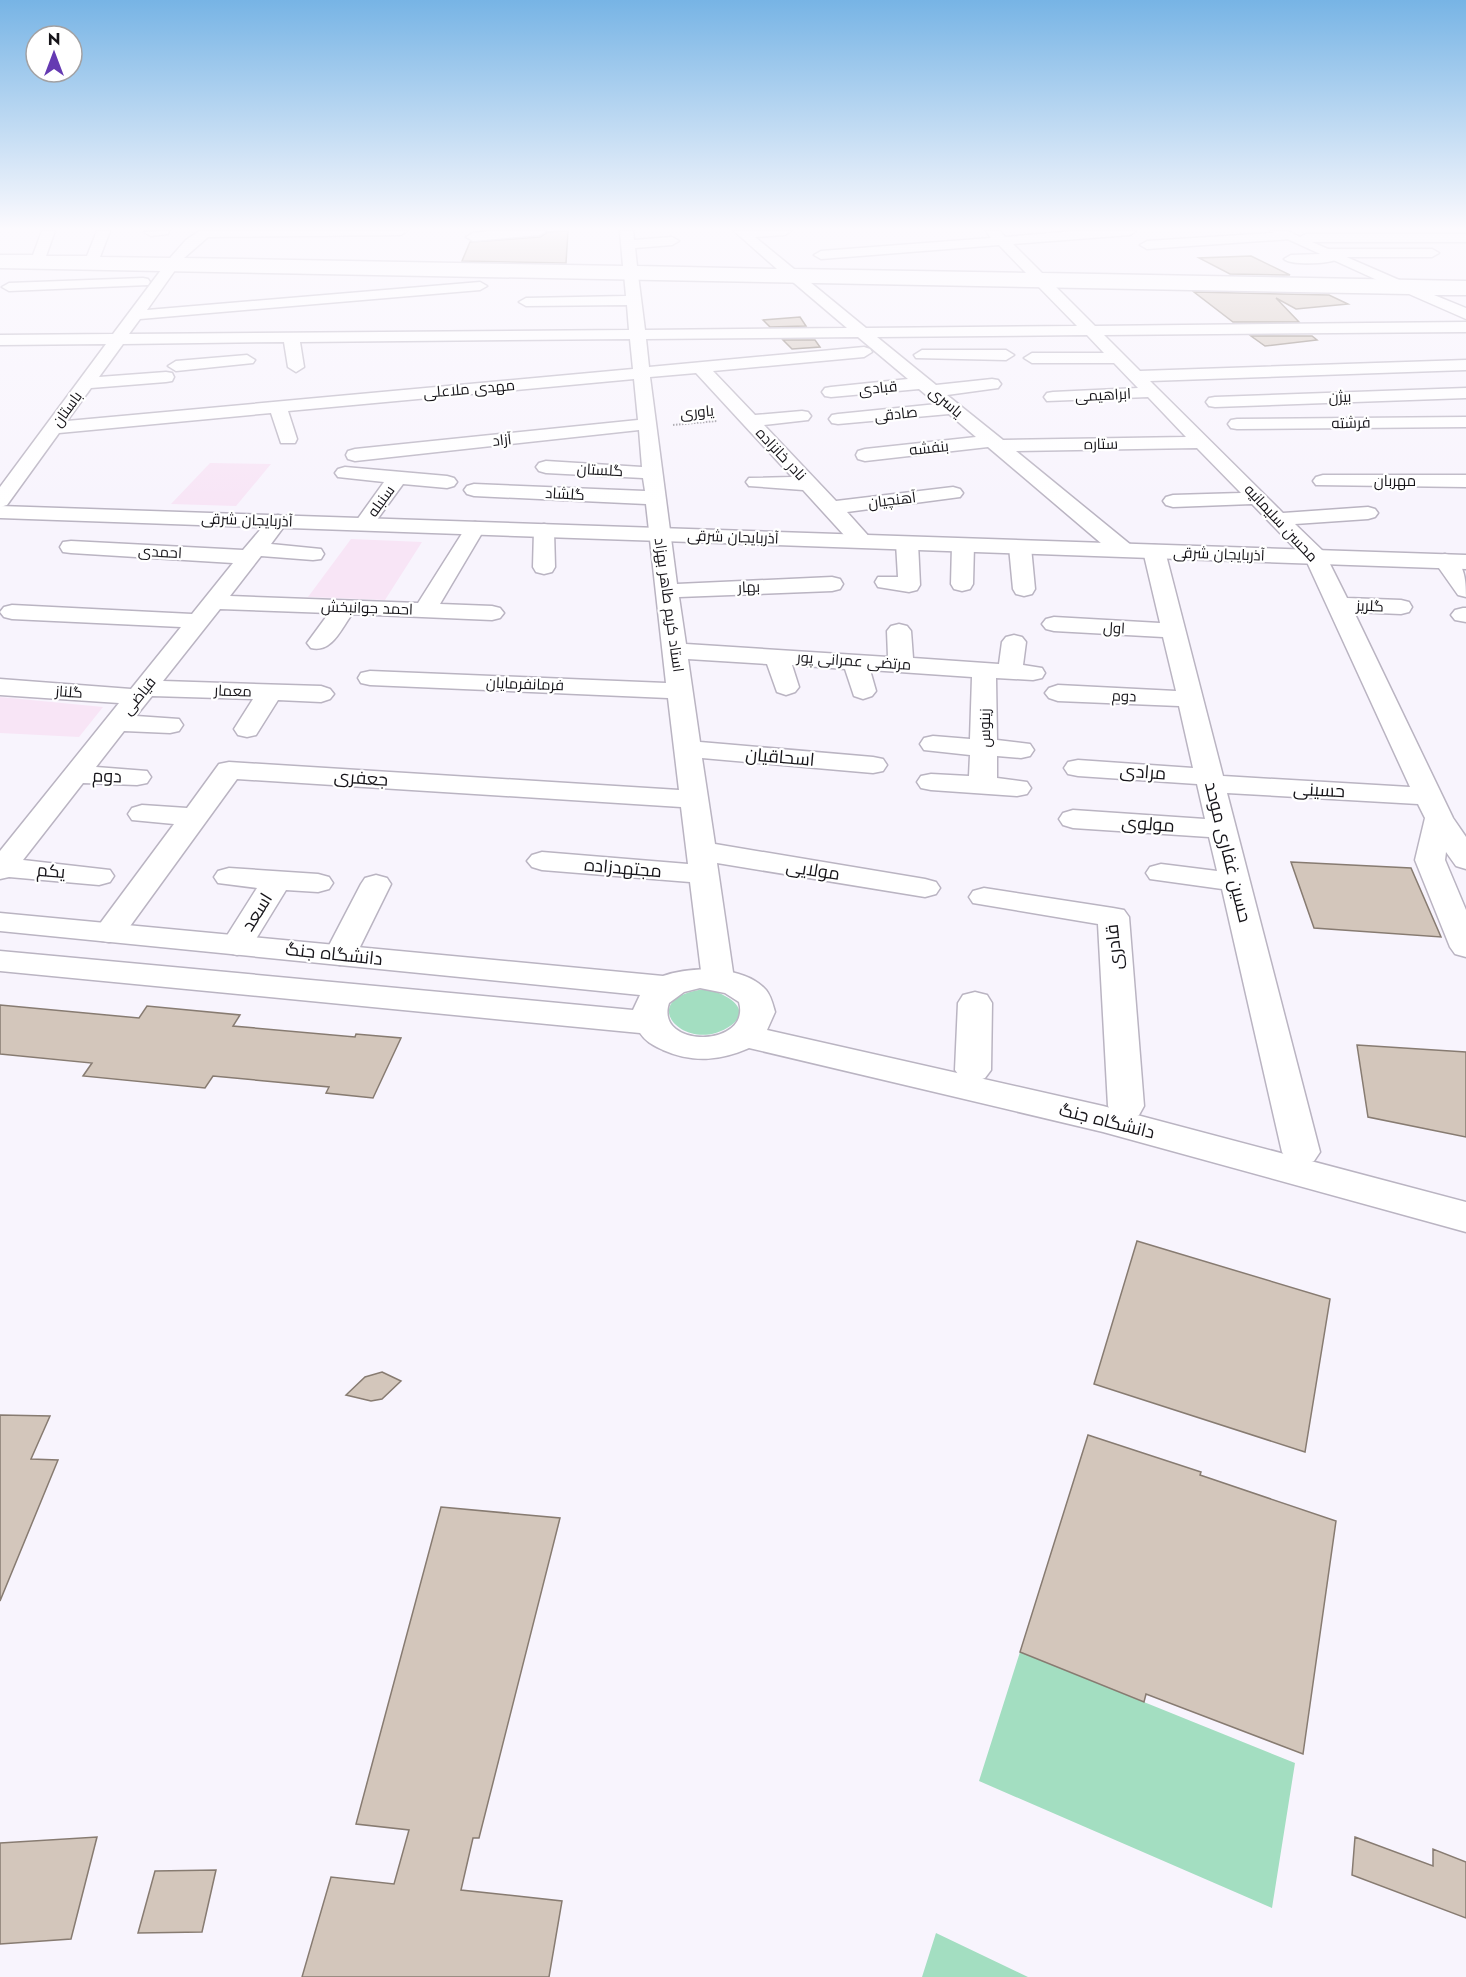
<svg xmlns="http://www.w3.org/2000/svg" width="1466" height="1977" viewBox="0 0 1466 1977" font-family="Jost,Cairo,sans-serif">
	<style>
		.education { fill: #f8e5f6 }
		.green { fill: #a3dec1 }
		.building { fill: #d3c6bb; stroke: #877b71; stroke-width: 1.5 }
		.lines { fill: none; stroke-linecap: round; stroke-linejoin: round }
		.minor-casing { stroke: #bab4c2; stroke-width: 3 }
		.major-casing { stroke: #bab4c2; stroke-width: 3 }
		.path { stroke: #939097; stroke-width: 2; stroke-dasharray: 1.5 1.5; stroke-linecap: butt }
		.minor { fill: #fff; fill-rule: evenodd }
		.major { fill: #fff; fill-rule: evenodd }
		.labels { text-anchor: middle; stroke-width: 4.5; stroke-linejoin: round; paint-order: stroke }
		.far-street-label { font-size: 15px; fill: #161419; stroke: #fff }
		.street-label { font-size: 18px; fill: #161419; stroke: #fff }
	</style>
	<rect width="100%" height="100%" fill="#f8f4fd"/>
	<path class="education" d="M210,463L271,464L236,506L171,504Z
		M351,539L422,542L385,600L308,597Z
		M0,697L103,707L79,737L0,733Z"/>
	<path class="green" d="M705,989C724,992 758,1010 727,1028C684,1054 633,998 705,989Z
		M1020,1652L1295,1763L1272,1908L979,1781Z
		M936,1933L1028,1977H922Z"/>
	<path class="building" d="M568,231L566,263L462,261L470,242L540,237L548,232Z
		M1251,256L1290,275L1230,274L1199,258Z
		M1194,292L1329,295L1348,304L1296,309L1276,298L1299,322H1233Z
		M800,317L806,326L770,327L763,320Z
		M1251,336H1312L1317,340L1265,346Z
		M783,340H815L820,347L792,349Z
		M1291,862L1411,868L1441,937L1314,928Z
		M0,1005L139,1018L147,1006L240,1015L233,1026L355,1037L356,1034L401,1038L373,1098L326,1093L329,1087L213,1076L205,1088L83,1076L92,1063L0,1054Z
		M1357,1045L1466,1052V1137L1368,1117Z
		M1137,1241L1330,1299L1305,1452L1094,1384Z
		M382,1372L401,1381L382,1399L371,1401L346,1395L365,1377Z
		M0,1415L50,1416L31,1459L58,1460L0,1601Z
		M1088,1435L1201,1472L1200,1475L1336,1521L1303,1754L1146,1694L1144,1702L1020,1652Z
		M441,1507L560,1518L479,1838H473L461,1890L562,1901L549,1977H302L331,1877L394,1884L409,1830L356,1824Z
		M97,1837L71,1939L0,1944V1843Z
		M1355,1837L1433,1866V1849L1466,1862V1918L1352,1875Z
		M216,1870L202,1932L138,1933L155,1871Z"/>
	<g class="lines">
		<g class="minor-casing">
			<path id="minor" d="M42,231H55L46,256H87L97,231H110L100,257L170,258L186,240L199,231H407L401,235L208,237L184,258L623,266L620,231H633L634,240L672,237L679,241L672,245L635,248L637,266L777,269L734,231H791L785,235L755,237L794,269L1026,273L999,245L821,259L814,255L821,251L991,238L986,231H1000L1005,237L1075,231H1136L1130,235L1013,244L1042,273L1466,281V289L1051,282L1095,326L1466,322V332L1104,335L1140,371L1466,360V370L1150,381L1283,513L1368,507L1375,509L1378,513L1375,517L1368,519L1295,524L1324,552L1347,598L1401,600L1409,602L1412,607L1409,612L1401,614L1354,612L1453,818L1466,837V869L1456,866L1446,852L1445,860L1466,910V957L1455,954L1450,947L1415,860L1425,818L1418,804L1227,793L1320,1152L1314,1161L1301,1165L1288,1161L1282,1152L1222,889L1150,879L1146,873L1150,867L1161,864L1217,871L1209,837L1073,828L1063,825L1059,819L1063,813L1073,810L1205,819L1197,784L1078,776L1068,774L1064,768L1068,762L1078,760L1193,768L1179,706L1058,701L1049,698L1045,693L1049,688L1058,685L1176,691L1163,637L1054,631L1046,629L1042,624L1046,619L1054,617L1160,623L1143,551L1146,546L1154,545L1162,546L1165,551L1223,776L1410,787L1306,560L1252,504L1173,507L1166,505L1163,501L1166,497L1173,495L1241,493L1197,448L1016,451L1131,545L1134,550L1131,555L1123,556L1115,555L988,447L865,461L858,459L856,455L858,451L865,449L976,437L949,414L838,424L832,423L829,419L832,415L838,414L937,404L919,389L831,397L825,396L822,392L825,388L831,387L908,379L858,337L646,339L649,367L864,347L870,349L872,352L864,357L713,371L755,415L802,411L808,412L811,416L808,420L764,425L836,501L953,487L960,489L963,493L960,497L847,512L873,541L870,546L862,547L854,546L803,490L749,486L746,482L749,478L792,477L696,373L650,377L677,584L832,577L840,579L843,584L840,589L832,591L679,597L686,644L888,657L887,631L891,626L899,624L907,626L911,631L913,658L999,664L1002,642L1006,637L1014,635L1022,637L1026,642L1023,665L1042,668L1045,673L1042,678L1033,680L996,678L997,740L1030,744L1034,750L1030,756L1021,758L997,756V778L1027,782L1031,788L1027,794L1017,796L931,790L921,788L917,782L921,776L931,774L969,776L970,755L924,750L920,744L924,738L933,736L970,739L972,677L870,670L876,691L872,696L863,699L854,696L845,669L792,665L799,687L795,692L786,695L777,692L767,664L688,659L700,742L873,757L883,759L887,765L883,771L873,773L702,758L715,844L925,879L936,882L940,888L936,894L925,897L717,863L734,979L730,986L718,989L706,986L702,979L690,882L542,870L532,867L527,861L532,855L542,852L688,864L681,807L237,779L120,940L109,942L98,940L93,933L174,824L132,820L128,814L132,808L142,805L187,808L219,764L229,762L679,790L668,698L370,685L361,683L358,678L361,673L370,671L666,683L646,504L474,496L467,494L464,490L467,486L474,484L645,491L643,478L546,473L539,471L536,467L539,463L546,461L642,467L639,430L355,461L348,459L346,455L348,451L355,449L638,420L634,379L288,411L297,439L295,443H281L271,413L59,433L7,505L0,507V487L106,344L0,345V335L113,334L164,266L43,264L36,268L29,264L0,263V255H33ZM178,266L624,274L626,296L526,298L519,302L526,306L627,305L629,330L129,334L140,319L480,290L487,286L480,282L147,310ZM638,275L787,277L847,328L645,330ZM805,278L1034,282L1077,326L866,328ZM1087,335L1104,353H1032L1024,358L1032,363H1114L1138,388L1053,392L1047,393L1044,397L1047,401L1148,397L1186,437L1003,440L947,395L998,388L1001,384L998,380L992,379L936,385L877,337ZM630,339L633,369L67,421L91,388L166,382L172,381L174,377L172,373L166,372L99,377L123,344L284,342L288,367L296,372L304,367L300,342Z
				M169,231L168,234L151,236L144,232Z
				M492,231H546L540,235L473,241L466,237L473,233Z
				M1286,232L1291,233L1293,236L1291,239L1147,249L1140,245L1147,241Z
				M1327,249H1432L1439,253L1432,257H1342C1335,264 1291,266 1284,259L1291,255L1321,254L1322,250Z
				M143,278L148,279L150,282L148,285L9,291L2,287L9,283Z
				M922,350H1006L1014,355L1006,360L916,358L914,355Z
				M247,355L255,360L253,363L176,371L168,366L176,361Z
				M1466,388V398L1215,407L1209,406L1206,402L1209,398L1215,397Z
				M1466,417V427L1237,429L1231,428L1228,424L1231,420L1237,419Z
				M345,467L447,476L454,478L457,482L454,486L447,488L403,484L371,528L364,530L357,528L354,524L384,482L338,477L335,473L338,469Z
				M1323,475H1466V487L1316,485L1313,481L1316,477Z
				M278,515L285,517L288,521L271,544L321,549L324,554L321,559L313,560L261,556L230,596L418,603L468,524L475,522L482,524L485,528L440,604L492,606L500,608L504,613L500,618L492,620L352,614C341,629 332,653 311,648L307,643L329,613L220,609L163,681L321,686L330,689L334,694L330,699L321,702L278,700L256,735L247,737L238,735L234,729L253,699L152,696L136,716L179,719L183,725L179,731L170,733L124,731L96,767L147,771L151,777L147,783L137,785L83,783L23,860L110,870L114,876L110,882L99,885L9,877L0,879V851L119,703L0,695V679L131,689L181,627L12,619L4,617L0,612L4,607L12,605L192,614L233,563L71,553L63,552L60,547L63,542L71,541L243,550L271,517Z
				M544,524L551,526L554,530L555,567L552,572L544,574L536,572L533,567L534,530L537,526Z
				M907,537L915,538L918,543L920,585L917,590L909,592L878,587L875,582L878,577H898L896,543L899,538Z
				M963,539L971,540L974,545L973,584L970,589L962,591L954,589L951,584L952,545L955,540Z
				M1020,541L1028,542L1031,547L1035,589L1032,594L1024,596L1016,594L1013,589L1009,547L1012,542Z
				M1445,554C1465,559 1466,580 1466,597L1458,595L1434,561L1437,556Z
				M1463,608H1466V622L1455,620L1451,615L1455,610Z
				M229,868L318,874L329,877L333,883L329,889L318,892L286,890L248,952L237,955L226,952L221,945L257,888L218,883L214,877L218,871Z
				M376,875L387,878L391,884L356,955L351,962L340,965L329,962L324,955L361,884L365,878Z
				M984,888L1113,908L1124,910L1129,917L1144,1106L1139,1115L1126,1118L1113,1115L1108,1106L1098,924L973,903L969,897L973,891Z
				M975,992L987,995L992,1003L991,1070L985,1078L973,1082L961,1078L955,1070L958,1003L963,995Z"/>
		</g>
		<g class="major-casing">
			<path id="major" d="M1270,231H1288L1300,237L1306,234H1466V242H1312L1413,286L1466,287V295H1434L1466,308V319L1409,294L0,268V260L1388,285Z
				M0,506L1466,555V569L0,518Z
				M0,913L663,976C692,966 744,965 766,990C771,996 773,1005 775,1012L767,1030L1103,1106L1466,1202V1232L1103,1132L749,1048C719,1061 693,1063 663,1050C653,1045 646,1042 640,1033L0,971V951L633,1010L640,995L0,931ZM700,988L725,993L739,1002C752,1048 654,1049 669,1003L684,992Z"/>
		</g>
		<path class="path" d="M673,425L717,421"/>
		<use href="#minor" class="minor"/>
		<use href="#major" class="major"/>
	</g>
	<linearGradient id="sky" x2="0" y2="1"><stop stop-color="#77b4e5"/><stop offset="0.45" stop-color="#fcfafe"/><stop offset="1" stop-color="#fcfafe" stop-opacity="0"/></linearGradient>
	<rect width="1466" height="508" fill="url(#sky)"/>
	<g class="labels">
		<g class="far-street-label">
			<text transform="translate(878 388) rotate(-6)" y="5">قبادی</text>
			<text transform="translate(469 389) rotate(-5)" y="5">مهدی ملاعلی</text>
			<text transform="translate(1103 395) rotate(-3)" y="5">ابراهیمی</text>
			<text transform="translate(1340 397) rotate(-2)" y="5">بیژن</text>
			<text transform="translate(946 402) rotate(40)" y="5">یاسری</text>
			<text transform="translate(67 409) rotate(-54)" y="5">باستان</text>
			<text transform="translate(697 412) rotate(-5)" y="5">یاوری</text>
			<text transform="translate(896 414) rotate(-6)" y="5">صادقی</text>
			<text transform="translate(1351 423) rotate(-1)" y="5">فرشته</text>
			<text transform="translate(502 440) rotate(-6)" y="5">آزاد</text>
			<text transform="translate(1101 444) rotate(-1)" y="5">ستاره</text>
			<text transform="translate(929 448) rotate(-6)" y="5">بنفشه</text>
			<text transform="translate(781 454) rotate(47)" y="5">نادر خانزاده</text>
			<text transform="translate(600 470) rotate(3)" y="5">گلستان</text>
			<text x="1395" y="486">مهربان</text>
			<text transform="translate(565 494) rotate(3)" y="5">گلشاد</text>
			<text transform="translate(892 500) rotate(-7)" y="5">آهنچیان</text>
			<text transform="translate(381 501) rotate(-54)" y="5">سنبله</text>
			<text transform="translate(247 520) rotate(2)" y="5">آذربایجان شرقی</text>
			<text transform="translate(1281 523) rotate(47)" y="5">محسن سلیمانیه</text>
			<text transform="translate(733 537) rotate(2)" y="5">آذربایجان شرقی</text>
			<text transform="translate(160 552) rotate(3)" y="5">احمدی</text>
			<text transform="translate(1219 554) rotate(2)" y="5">آذربایجان شرقی</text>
			<text transform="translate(749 587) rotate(-2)" y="5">بهار</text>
			<text transform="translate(669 605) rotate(82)" y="5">استاد کریم طاهر بهزاد</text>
			<text transform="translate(1370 606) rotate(2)" y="5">گلریز</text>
			<text transform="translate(367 608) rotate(2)" y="5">احمد جوانبخش</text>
			<text transform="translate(1114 628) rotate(3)" y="5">اول</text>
			<text transform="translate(854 661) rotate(4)" y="5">مرتضی عمرانی پور</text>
			<text transform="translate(525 684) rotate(2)" y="5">فرمانفرمایان</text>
			<text transform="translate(233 691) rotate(2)" y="5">معمار</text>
			<text transform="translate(69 692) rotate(4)" y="5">گلناز</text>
			<text transform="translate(139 696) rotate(-51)" y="5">فیاضی</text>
			<text transform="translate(1124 696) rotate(2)" y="5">دوم</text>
			<text transform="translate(985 728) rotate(-90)" y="5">زینوس</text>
		</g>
		<g class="street-label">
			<text transform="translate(780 757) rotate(5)" y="6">اسحاقیان</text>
			<text transform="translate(1143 772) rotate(4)" y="6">مرادی</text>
			<text transform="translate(107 776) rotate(2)" y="6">دوم</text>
			<text transform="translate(361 778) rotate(4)" y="6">جعفری</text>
			<text transform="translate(1319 790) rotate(3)" y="6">حسینی</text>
			<text transform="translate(1148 824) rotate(4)" y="6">مولوی</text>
			<text transform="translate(1228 852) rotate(76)" y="6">حسین غفاری موحد</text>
			<text transform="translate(623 868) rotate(5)" y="6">مجتهدزاده</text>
			<text transform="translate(813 870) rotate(9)" y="6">مولایی</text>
			<text transform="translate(51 871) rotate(5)" y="6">یکم</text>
			<text transform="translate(257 912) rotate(-58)" y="6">اسعد</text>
			<text transform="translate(1114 947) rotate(-96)" y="6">قادری</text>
			<text transform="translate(334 954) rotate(6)" y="6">دانشگاه جنگ</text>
			<text transform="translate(1107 1121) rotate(14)" y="6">دانشگاه جنگ</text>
		</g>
	</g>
	<g transform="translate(54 54)"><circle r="28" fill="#ffffff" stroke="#a2a1a3" stroke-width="1.5"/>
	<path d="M0-4.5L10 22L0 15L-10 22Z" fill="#653ab2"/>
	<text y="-9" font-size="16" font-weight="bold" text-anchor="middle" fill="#161419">N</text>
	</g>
</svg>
